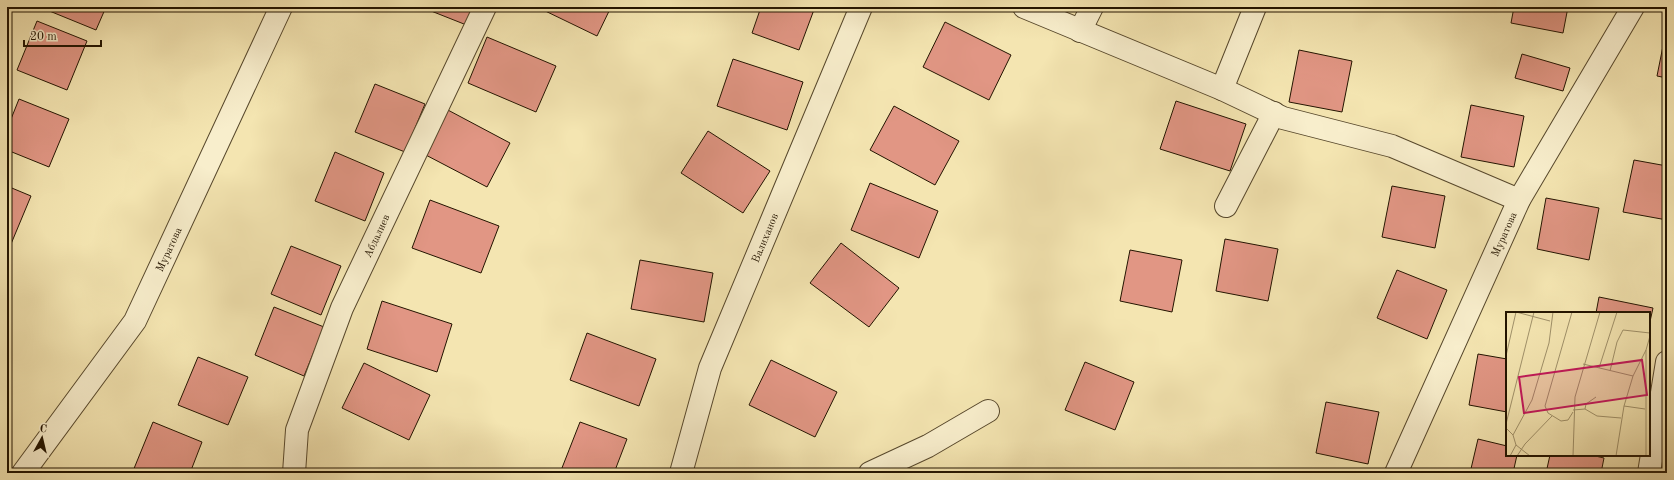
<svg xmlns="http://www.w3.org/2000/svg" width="1674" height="480" viewBox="0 0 1674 480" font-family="'Old Standard TT',serif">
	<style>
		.building { fill: #e19684; stroke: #231400 }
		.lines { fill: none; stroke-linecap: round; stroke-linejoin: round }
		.minor-casing { stroke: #57482c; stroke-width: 24 }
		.minor { stroke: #f8eecc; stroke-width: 22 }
		.labels { text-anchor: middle; stroke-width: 4; stroke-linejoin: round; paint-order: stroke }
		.street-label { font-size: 11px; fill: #231400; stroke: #f8eecc }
		.inset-road { fill: none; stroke: #a0916a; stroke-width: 1 }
		.view { fill: #c2185b; fill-opacity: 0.15; stroke: #c2185b; stroke-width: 2 }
		.inset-edge { fill: none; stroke: #231400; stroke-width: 2 }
	</style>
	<rect width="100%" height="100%" fill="#f4e5b1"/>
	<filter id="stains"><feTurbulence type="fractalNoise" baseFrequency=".005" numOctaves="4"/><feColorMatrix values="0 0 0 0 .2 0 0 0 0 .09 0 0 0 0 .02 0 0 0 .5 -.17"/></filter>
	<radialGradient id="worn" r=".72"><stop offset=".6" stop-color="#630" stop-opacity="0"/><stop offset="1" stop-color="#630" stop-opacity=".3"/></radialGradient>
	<path class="building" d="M48,7H106L96,30L47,10Z
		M421,7H477L469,26Z
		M537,7H611L597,36Z
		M761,7H815L799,50L752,33Z
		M1514,7H1568L1563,33L1511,23Z
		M37,21L87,41L67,90L17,70Z
		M945,22L1011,55L989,100L923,67Z
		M1667,26V78L1657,76Z
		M487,37L556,66L536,112L468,83Z
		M1299,50L1352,61L1342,112L1289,102Z
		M1522,54L1570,68L1563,91L1515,78Z
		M733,59L803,82L787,130L717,106Z
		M375,84L425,104L405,152L355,132Z
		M19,99L69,119L49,167L7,150V129Z
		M1176,101L1246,124L1230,171L1160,149Z
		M1471,105L1524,116L1514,167L1461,157Z
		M894,106L959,141L935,185L870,150Z
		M446,109L510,143L487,187L422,153Z
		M708,131L770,171L743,213L681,173Z
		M335,152L384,173L365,221L315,201Z
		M1634,160L1667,166V220L1623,212Z
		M870,183L938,211L919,258L851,230Z
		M7,186L31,196L11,244L7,243Z
		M1392,186L1445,196L1435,248L1382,237Z
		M1546,198L1599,208L1589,260L1537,249Z
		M430,200L499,226L481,273L412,248Z
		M1225,239L1278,249L1268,301L1216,291Z
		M841,243L899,288L869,327L810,283Z
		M291,246L341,266L321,315L271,294Z
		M1130,250L1182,260L1172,312L1120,301Z
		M640,260L713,273L704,322L631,309Z
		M1397,270L1447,290L1427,339L1377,318Z
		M1599,297L1653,308L1649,326V313H1596Z
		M382,301L452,324L437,372L367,349Z
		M274,307L324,327L304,376L255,355Z
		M587,333L656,359L639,406L570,380Z
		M1478,354L1507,359V412L1469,405Z
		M198,357L248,377L228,425L178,405Z
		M771,360L837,392L815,437L749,405Z
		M1085,362L1134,382L1115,430L1065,410Z
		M364,363L430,395L409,440L342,408Z
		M1326,402L1379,412L1368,464L1316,453Z
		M153,422L202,442L190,473H138L133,471Z
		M580,422L627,439L614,473H560Z
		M1478,439L1507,446V455H1517L1513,473H1470Z
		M1550,455H1591L1604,458L1601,473H1546Z"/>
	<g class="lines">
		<g class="minor-casing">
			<g id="minor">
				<path d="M1024,7L1222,89L1283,118L1392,146L1519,200"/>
				<path d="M1080,31L1092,7"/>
				<path d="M1222,89L1255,7"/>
				<path d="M1226,206L1274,113"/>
				<path id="s1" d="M23,473L135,321L281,7"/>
				<path id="s2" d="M294,473L297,430L342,308L485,7"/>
				<path id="s3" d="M681,473L710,368L861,7"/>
				<path d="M870,473L928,446L988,411"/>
				<path id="s4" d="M1396,473L1519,200L1633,7"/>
				<path d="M1649,473L1667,362"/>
			</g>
		</g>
		<use href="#minor" class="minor"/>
	</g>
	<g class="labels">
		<g class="street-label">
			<text dy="4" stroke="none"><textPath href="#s4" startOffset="262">Муратова</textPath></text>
			<text dy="4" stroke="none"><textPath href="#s2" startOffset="253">Абдалиев</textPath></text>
			<text dy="4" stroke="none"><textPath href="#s3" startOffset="250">Валиханов</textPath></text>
			<text dy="4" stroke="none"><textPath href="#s1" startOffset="268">Муратова</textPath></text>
		</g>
	</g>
	<g transform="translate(1506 312)">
		<rect width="144" height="144" fill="#f4e5b1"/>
		<path class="inset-road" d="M66,0L39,94L42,101L55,109L62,108L67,100M0,44L10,0L44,9M77,52L127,64M93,56L111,0M104,59L111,30L117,18L144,21M118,94L139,97M79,97L80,92L90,85M67,98L79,97L91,104L115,106M0,112L28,0M0,116L7,123L10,133L24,144M7,123L26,88L43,31L47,0M4,144L10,133M11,144L19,132L46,104M67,144L69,85L94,0M110,144L118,94L127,64L140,38M140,144V38L144,24"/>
		<path class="view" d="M136,48L141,83L18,101L13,65Z"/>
		<rect width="144" height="144" class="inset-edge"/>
	</g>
	<rect width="1674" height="480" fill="none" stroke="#f4e5b1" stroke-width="24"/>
	<rect x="8" y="8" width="1658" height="464" fill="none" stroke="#231400" stroke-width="2"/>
	<rect x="12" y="12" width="1650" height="456" fill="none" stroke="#231400"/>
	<g transform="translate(42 438) rotate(8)" stroke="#f8eecc" stroke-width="3" paint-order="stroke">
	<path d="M0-3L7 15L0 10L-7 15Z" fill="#231400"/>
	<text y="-6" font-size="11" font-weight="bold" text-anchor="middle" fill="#231400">С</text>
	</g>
	<path d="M24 40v6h77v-6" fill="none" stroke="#231400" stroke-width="2"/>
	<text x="30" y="40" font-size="12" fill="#231400" stroke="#f8eecc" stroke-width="3" paint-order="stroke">20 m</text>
	<rect width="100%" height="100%" filter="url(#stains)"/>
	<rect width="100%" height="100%" fill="url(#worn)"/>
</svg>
